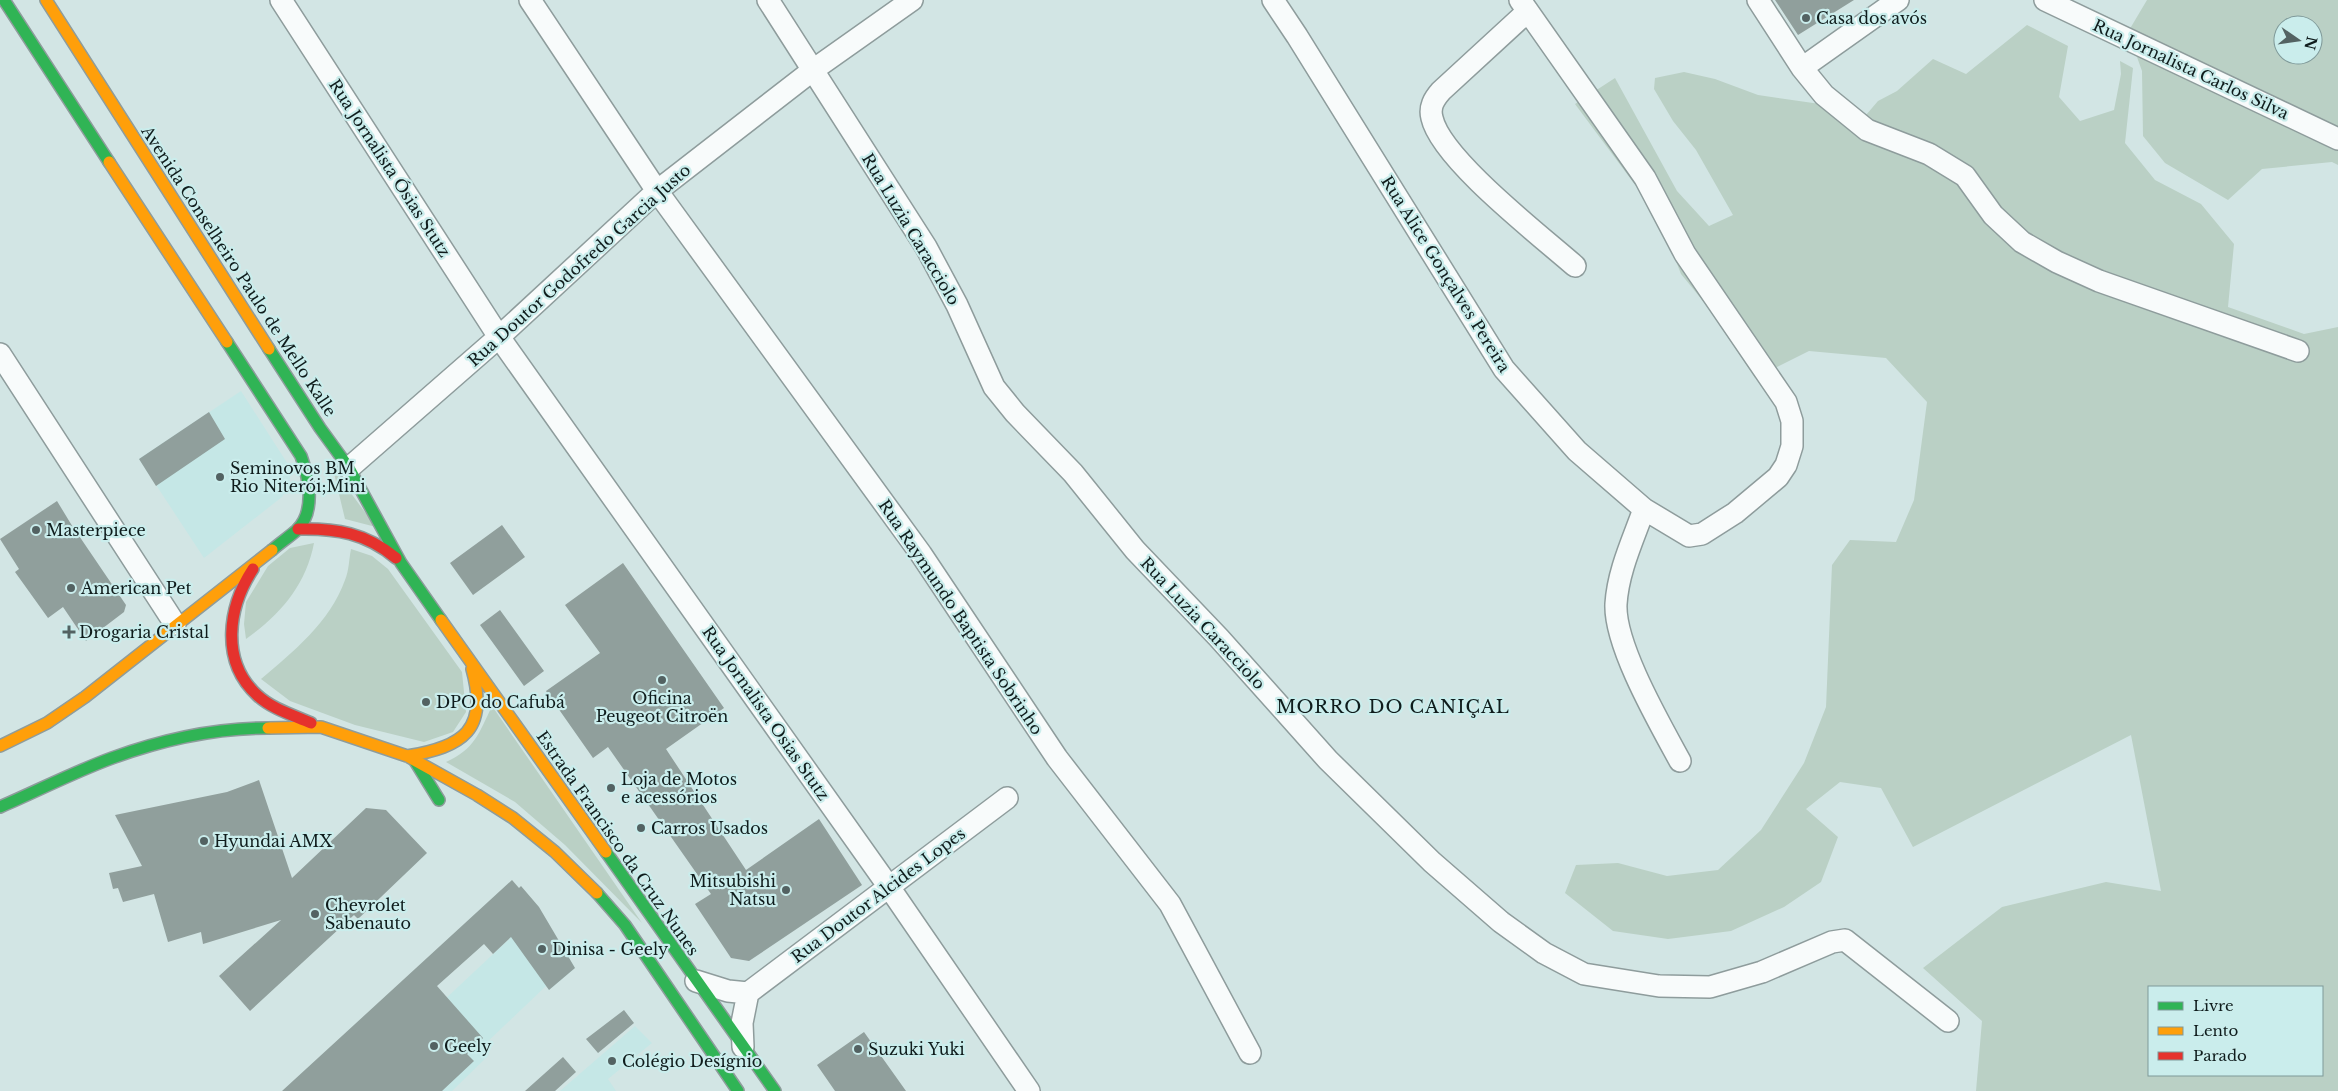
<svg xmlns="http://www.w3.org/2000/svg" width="2338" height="1091" viewBox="0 0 2338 1091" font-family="'Libre Baskerville',serif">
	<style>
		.built { fill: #c5e7e6 }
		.green { fill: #bad0c5; fill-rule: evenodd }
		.building { fill: #909f9c }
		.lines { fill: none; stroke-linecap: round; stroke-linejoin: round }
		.street-casing { stroke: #8e9c9c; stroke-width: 24 }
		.fast-casing { stroke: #8e9c9c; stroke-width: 14 }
		.slow-casing { stroke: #8e9c9c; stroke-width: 14 }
		.jam-casing { stroke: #8e9c9c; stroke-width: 14 }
		.street { stroke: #f8fbfb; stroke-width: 21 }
		.fast { stroke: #30b455; stroke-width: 11 }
		.slow { stroke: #ff9f0a; stroke-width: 11 }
		.jam { stroke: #e5322d; stroke-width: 11 }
		.poi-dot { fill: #536262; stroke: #caedec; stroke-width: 2 }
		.labels { text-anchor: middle; stroke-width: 4.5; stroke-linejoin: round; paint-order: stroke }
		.poi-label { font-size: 16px; fill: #0f1c1c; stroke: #caedec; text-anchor: start }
		.street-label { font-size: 16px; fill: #0f1c1c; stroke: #caedec }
		.neighbourhood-label { font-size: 18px; letter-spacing: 1px; fill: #0f1c1c; stroke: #caedec }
	</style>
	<rect width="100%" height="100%" fill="#d2e5e4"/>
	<path class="built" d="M241,391L291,469L289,486L282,497L204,558L139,459Z
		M540,910L575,968L549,990L546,986L482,1047L489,1055L452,1091H342L410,1032Z
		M635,1026L652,1043L608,1079L616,1091H560Z"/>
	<path class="green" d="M2147,0H2338V165L2332,162L2262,169L2228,200L2165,163L2143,136L2142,71L2128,32ZM2283,25H2313V55H2283Z
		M2027,25L2068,46L2059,97L2080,121L2114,110L2121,74L2120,61L2133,68L2125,143L2155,180L2201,204L2234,244L2228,307L2304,334L2338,327V1091H1976L1982,1021L1923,968L2002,907L2106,882L2161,891L2131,735L1913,847L1881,788L1840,782L1806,809L1838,837L1821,882L1784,907L1731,931L1668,939L1613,931L1565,893L1576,865L1618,863L1667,876L1718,870L1761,830L1804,763L1826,707L1832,565L1850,540L1896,542L1914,500L1927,402L1886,358L1809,351L1755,378L1707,306L1681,274L1659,217L1575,104L1615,78L1677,191L1709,226L1733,215L1696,150L1673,121L1654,89L1655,78L1684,72L1715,79L1758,95L1820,104L1843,122L1866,115L1878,101L1897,91L1933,59L1966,74ZM2149,987H2322V1075H2149Z
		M333,469L376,527L345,519Z
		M314,543C306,585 280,615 246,639L244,624L246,602L268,566L290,548Z
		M351,549L372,556L388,569L462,672L466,712L453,732L424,742L355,725L290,701L261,679C293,652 330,622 345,580C349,571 349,559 351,549Z
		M492,706L642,923L565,845L515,802L446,762C475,749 479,733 492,706Z"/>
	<path class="building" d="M1775,0H1854L1798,35Z
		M209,412L225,439L156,486L139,459Z
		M57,501L71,524L126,605L124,612L86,641L63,607L48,618L15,572L19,569L0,539Z
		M502,525L525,557L473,595L450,563Z
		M623,563L724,708L666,749L746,870L819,819L862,885L749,961L731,958L695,904L711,894L608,747L593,758L546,691L600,653L565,605Z
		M500,610L544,671L524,686L480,625Z
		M259,780L292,878L366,808L386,810L427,853L358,919L354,915L250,1011L219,976L281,920L203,944L201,932L168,942L154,894L123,902L118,888L113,889L109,873L142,866L115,815L227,792Z
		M512,880L519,888L521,886L539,907L575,968L549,990L511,937L493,954L484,944L437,986L483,1038L467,1054L474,1061L442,1091H282Z
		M624,1010L634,1023L598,1053L586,1039Z
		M864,1032L906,1091H835L817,1065Z
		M563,1057L576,1072L555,1091H525Z"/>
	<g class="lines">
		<g class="street-casing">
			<path id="street" d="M281,0L499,337L889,887L1029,1091
				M530,0L657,191L921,554L1057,758L1170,904L1250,1053
				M768,0L926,247L957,305L994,387L1015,413L1073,473L1135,550L1219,638L1328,760L1432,862L1501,922L1544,953L1584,974L1659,986L1710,987L1762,972L1832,942L1845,940L1948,1021
				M1273,0L1297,36L1504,369L1577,451L1644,509L1689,536L1702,534L1735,513L1778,477L1786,465L1792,446V421L1786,402L1685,254L1645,178L1520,0
				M1758,0L1802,68L1824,95L1867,130L1929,154L1965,176L1993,215L2022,242L2057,262L2099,281L2298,351
				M2045,0L2338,139
				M1528,11L1441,91C1434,99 1429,107 1432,118C1441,159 1541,236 1575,266
				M1802,68L1898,0
				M0,354L175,624
				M349,468L499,337L657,191L813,70L912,0
				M1644,509C1633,540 1618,571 1616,604C1614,645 1660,724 1680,761
				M696,981L728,991L748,993L742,1023L743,1047
				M748,993L1007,798"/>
		</g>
		<g class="fast-casing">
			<path id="fast" d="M4,0L109,162
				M227,342L301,456C309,478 316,511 297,530C289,537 280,543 272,550
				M269,349L320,428L349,468L401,563L441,620
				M415,761L439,800
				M0,807C37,791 74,772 112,758C161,740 216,728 268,728
				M606,852L775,1091
				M597,893L625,925L738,1091"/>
		</g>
		<g class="slow-casing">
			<path id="slow" d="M46,0L269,349
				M109,162L227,342
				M441,620L606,852
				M268,728L321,727L407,756L477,795L513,818L555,852L597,893
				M0,746L47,723L85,697L272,550
				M407,756C463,747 489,730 472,669"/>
		</g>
		<g class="jam-casing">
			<path id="jam" d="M298,529C336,528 366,533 396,558
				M253,569C228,607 220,661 257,695C272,709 293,715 311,723"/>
		</g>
		<use href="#street" class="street"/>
		<use href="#fast" class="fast"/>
		<use href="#slow" class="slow"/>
		<use href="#jam" class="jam"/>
	</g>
	<g class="poi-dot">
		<circle cx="1806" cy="18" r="5"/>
		<circle cx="220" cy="477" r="5"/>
		<circle cx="36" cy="530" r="5"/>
		<circle cx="71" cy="588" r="5"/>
		<path d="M66.5 624.5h5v5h5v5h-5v5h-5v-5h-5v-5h5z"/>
		<circle cx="662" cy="680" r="5"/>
		<circle cx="426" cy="702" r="5"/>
		<circle cx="611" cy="788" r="5"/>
		<circle cx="641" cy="828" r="5"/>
		<circle cx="204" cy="841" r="5"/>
		<circle cx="786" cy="890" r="5"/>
		<circle cx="315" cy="914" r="5"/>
		<circle cx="542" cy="949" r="5"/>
		<circle cx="434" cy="1046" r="5"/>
		<circle cx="858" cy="1049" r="5"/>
		<circle cx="612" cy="1061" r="5"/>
	</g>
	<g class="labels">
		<g class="poi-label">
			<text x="1816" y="24">Casa dos avós</text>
			<text x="230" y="474">Seminovos BM<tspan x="230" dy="18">Rio Niterói;Mini</tspan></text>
			<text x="46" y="536">Masterpiece</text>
			<text x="81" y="594">American Pet</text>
			<text x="79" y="638">Drogaria Cristal</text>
			<text x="662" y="704" text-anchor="middle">Oficina<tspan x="662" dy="18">Peugeot Citroën</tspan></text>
			<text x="436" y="708">DPO do Cafubá</text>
			<text x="621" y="785">Loja de Motos<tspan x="621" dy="18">e acessórios</tspan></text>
			<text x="651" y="834">Carros Usados</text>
			<text x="214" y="847">Hyundai AMX</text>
			<text x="776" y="887" text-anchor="end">Mitsubishi<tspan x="776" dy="18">Natsu</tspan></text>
			<text x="325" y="911">Chevrolet<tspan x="325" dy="18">Sabenauto</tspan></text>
			<text x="552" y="955">Dinisa - Geely</text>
			<text x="444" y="1052">Geely</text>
			<text x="868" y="1055">Suzuki Yuki</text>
			<text x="622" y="1067">Colégio Desígnio</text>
		</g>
		<g class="street-label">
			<text transform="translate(2191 69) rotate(25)" y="6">Rua Jornalista Carlos Silva</text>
			<text transform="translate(390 168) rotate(57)" y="6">Rua Jornalista Ósias Stutz</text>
			<text transform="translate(911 229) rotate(59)" y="6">Rua Luzia Caracciolo</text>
			<text transform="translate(579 265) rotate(-42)" y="6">Rua Doutor Godofredo Garcia Justo</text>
			<text transform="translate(239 271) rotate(57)" y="6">Avenida Conselheiro Paulo de Mello Kalle</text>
			<text transform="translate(1446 274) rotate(58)" y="6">Rua Alice Gonçalves Pereira</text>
			<text transform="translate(961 617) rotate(56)" y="6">Rua Raymundo Baptista Sobrinho</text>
			<text transform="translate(1203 623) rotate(47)" y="6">Rua Luzia Caracciolo</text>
			<text transform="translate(766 713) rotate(55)" y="6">Rua Jornalista Osias Stutz</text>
			<text transform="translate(618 843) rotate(55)" y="6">Estrada Francisco da Cruz Nunes</text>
			<text transform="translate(878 895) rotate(-37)" y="6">Rua Doutor Alcides Lopes</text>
		</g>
		<g class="neighbourhood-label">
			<text x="1393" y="713">MORRO DO CANIÇAL</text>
		</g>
	</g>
	<rect x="2148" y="986" width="175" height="90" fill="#caedec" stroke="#7f9999"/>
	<rect x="2158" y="1002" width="25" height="8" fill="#30b455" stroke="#7f9999"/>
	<text x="2193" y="1011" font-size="15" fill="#0f1c1c">Livre</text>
	<rect x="2158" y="1027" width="25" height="8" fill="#ff9f0a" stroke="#7f9999"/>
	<text x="2193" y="1036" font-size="15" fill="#0f1c1c">Lento</text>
	<rect x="2158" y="1052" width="25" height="8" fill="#e5322d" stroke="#7f9999"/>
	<text x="2193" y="1061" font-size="15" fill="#0f1c1c">Parado</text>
	<g transform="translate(2298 40) rotate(103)"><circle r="24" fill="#caedec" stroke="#7f9999"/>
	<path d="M0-4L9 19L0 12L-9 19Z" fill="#536262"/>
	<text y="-8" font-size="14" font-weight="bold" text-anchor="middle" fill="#0f1c1c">N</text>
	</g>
</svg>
